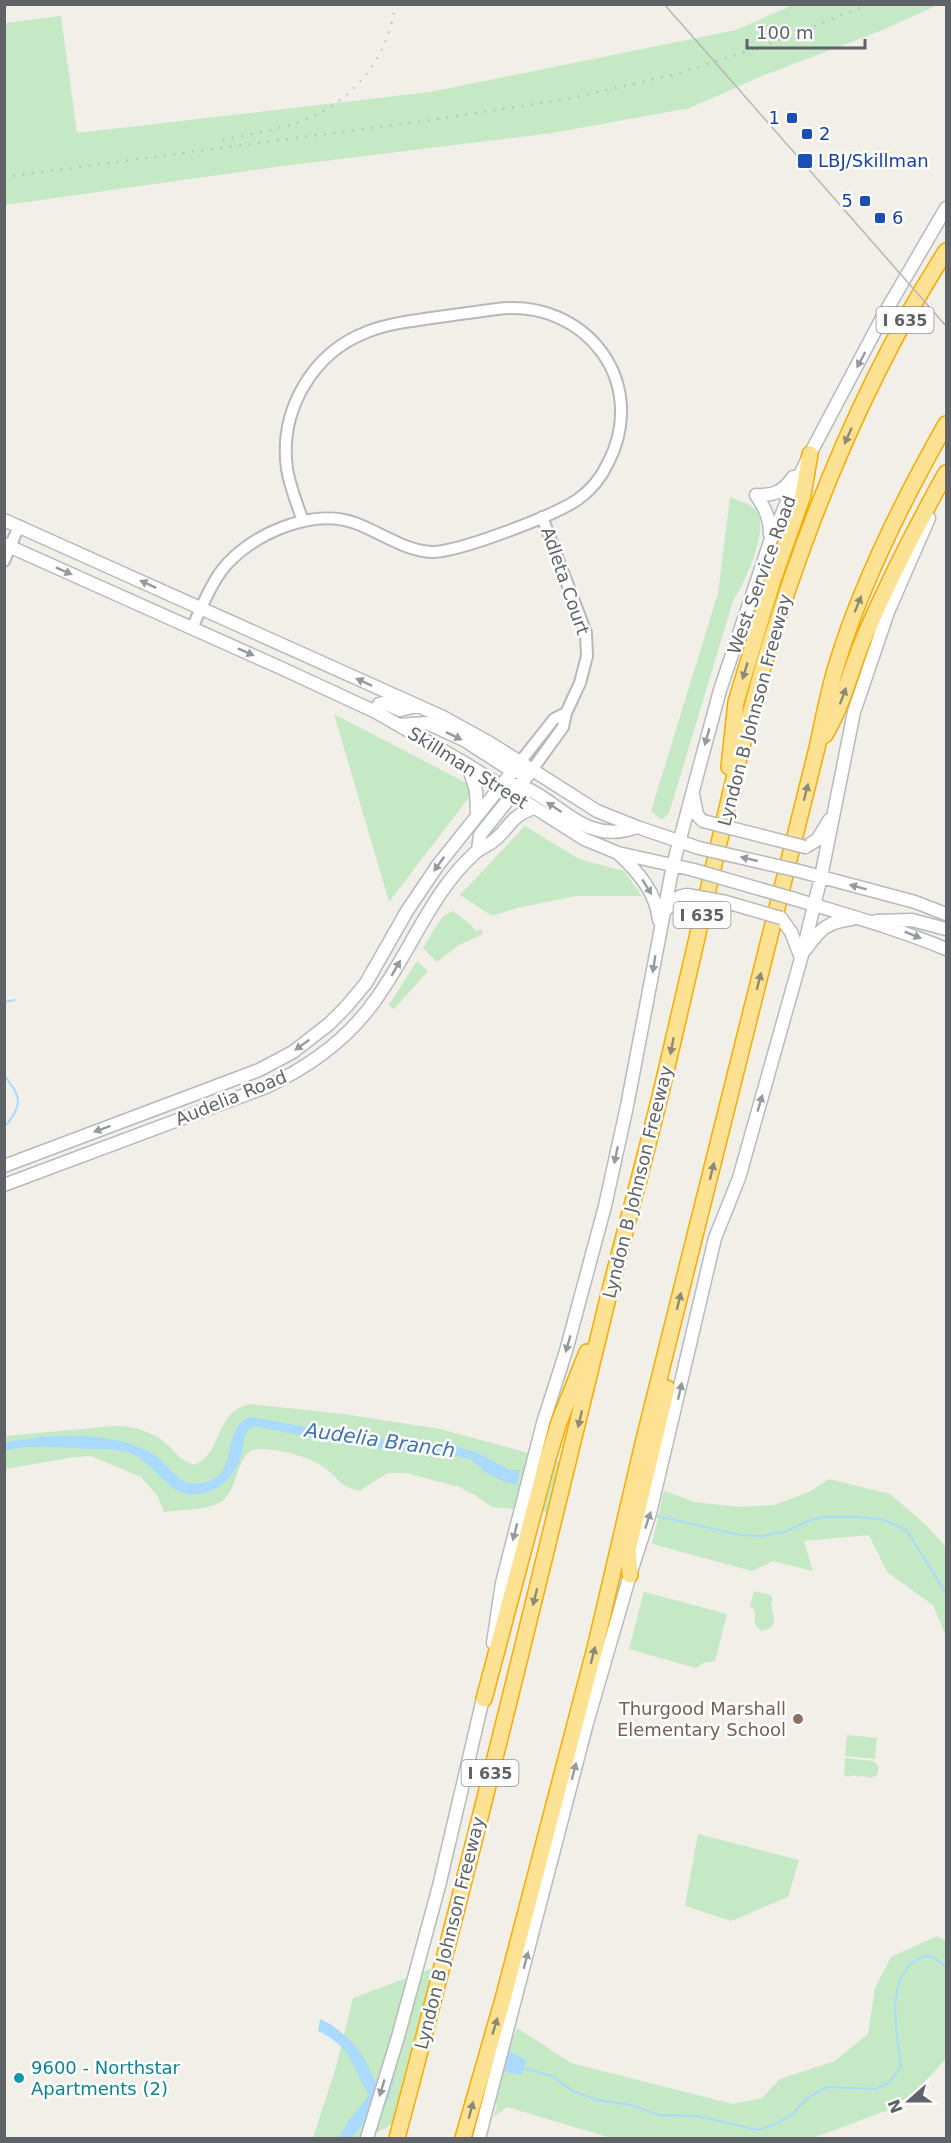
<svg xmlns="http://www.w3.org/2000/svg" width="951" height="2143" viewBox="0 0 951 2143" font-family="'DejaVu Sans',sans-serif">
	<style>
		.green { fill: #c5e8c5 }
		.water { fill: #aadaff }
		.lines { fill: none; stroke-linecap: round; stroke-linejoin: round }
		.stream { stroke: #aadaff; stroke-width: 2 }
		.tertiary-casing { stroke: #b5b8bc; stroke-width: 14 }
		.secondary-casing { stroke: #b6babf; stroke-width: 15 }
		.motorway-casing { stroke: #f9ab00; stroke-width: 18 }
		.tertiary { stroke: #fff; stroke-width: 10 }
		.secondary { stroke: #fff; stroke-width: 12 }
		.motorway { stroke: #fde293; stroke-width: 15 }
		.tram { stroke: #b6b7b8; stroke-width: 1.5 }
		.rail { stroke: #b6b7b8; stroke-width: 2; stroke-dasharray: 1.5 8; stroke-linecap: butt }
		.secondary-bridge-casing { stroke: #b6babf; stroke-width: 15; stroke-linecap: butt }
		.secondary-bridge { stroke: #fff; stroke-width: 12 }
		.oneway { fill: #979a9d }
		.oneway2 { fill: #8e8975 }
		.transit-dot { fill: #1a4fb4; stroke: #fff; stroke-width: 2 }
		.education-dot { fill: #8d6e63; stroke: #fff; stroke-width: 2 }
		.culture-dot { fill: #0f9aa8; stroke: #fff; stroke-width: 2 }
		.labels { text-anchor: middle; stroke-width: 5; stroke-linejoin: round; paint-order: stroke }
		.shield { fill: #fff; stroke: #8f9295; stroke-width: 1.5 }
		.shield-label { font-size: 16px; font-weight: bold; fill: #5f6368 }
		.transit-label { font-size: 18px; fill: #164399; stroke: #fff; text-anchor: start }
		.street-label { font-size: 18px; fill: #5f6368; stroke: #fff }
		.education-label { font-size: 18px; fill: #785e54; stroke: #fff; text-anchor: end }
		.culture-label { font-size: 18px; fill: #0d838f; stroke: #fff; text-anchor: start }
		.water-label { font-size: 20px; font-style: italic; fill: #4174aa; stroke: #fff }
	</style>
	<rect width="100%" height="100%" fill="#f1efe8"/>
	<path class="green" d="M793,5H938L880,31L757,78L690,108L552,133L275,167L5,205V23L61,16L77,133L430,92L736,30Z
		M730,497C739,501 753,504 758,513C768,531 744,585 733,601L669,813L662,820L651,811L718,593Z
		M334,714L476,788L389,902Z
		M525,826L579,859L624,871L642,896H576L517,908L492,916L460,895Z
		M453,911L471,925L476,931L481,929L483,934L459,945L437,962L423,948L442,917Z
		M417,961L428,971L394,1009L389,1005Z
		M250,1404L344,1414L440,1429L562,1462L550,1512L492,1507L475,1495L459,1487L406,1473H388L359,1491C335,1485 340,1477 322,1466C308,1456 278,1449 260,1449C234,1448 241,1492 219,1503C205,1510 179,1510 164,1512L157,1495L141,1477L91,1456L74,1457L5,1469V1436L114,1426C132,1426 149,1430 164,1442C177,1452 176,1458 194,1465C218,1456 216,1423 237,1409C240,1407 246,1406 250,1404Z
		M829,1479L890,1494L925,1524L946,1547V1636L933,1605L887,1572L869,1535L804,1541L813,1571L773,1561L752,1571L652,1544L664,1491L695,1502L738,1507L774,1505L809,1492Z
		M754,1591L771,1595L773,1600L771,1603C772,1617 782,1626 761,1631L755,1624V1610L750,1606Z
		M644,1592L727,1614L715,1661L703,1663L696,1668L629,1649Z
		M847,1735L877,1738L875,1759L845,1756Z
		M845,1758L873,1761L878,1765V1774L872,1778L863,1776L857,1777L855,1775L846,1777L844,1774Z
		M698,1834L799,1860L788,1897L731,1921L685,1906Z
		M937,1936L946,1941V2058L924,2083L894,2108L813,2138H611L507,2107L494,2117L497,2104L470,2096L489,2021L514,2036L517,2028L571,2063L733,2104L762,2098L780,2079L835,2061L868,2034L875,1988L891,1957Z
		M433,1968L399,2120L367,2138H313L336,2067L353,1998Z"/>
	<path class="water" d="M251,1417L350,1435L455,1446L478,1453L509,1470H520L517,1485L505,1482L486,1473L472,1460L453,1455L350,1446L255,1426C242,1431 245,1440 242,1452C237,1472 225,1488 204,1493C170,1502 160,1467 132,1454C118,1448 101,1449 87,1449C59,1447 32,1444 5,1451V1443C42,1434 99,1432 136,1446C142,1448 151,1452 156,1456C171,1467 178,1487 201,1483C243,1477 218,1427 251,1417Z
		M320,2019C339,2027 360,2047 368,2066C372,2074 374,2080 380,2087L395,2077L388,2100L366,2120L351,2138H338L350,2119L369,2095C351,2066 354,2049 318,2031Z
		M499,2046L526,2060L522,2075L494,2070Z"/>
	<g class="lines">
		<path class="stream" d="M4,1002L15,1000
			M4,1075C20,1096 24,1103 7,1124
			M653,1515L740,1535L763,1536L787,1531L811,1520L825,1517H857L885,1520L907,1531L946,1593
			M523,2068L552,2076L573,2091L597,2100L631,2105L659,2115L698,2116L758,2130L773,2125L793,2114L807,2098L827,2087L876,2089L890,2082L901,2066C897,2036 885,1981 915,1961C929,1951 934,1957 946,1967"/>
		<g class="tertiary-casing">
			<path id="tertiary" d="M4,561L19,526
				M192,628C201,609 209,587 222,570C249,535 312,507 355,523C380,532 405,551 432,552C459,552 553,516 577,500C590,491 601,478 608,463C650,382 585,298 497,309C475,312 453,315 431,318C410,321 387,324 367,332C312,353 279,411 287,469C290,487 297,504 303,521
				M520,762L554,719L566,713
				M532,770L563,727L566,713L580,683L587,656L586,633L542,517"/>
		</g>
		<g class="secondary-casing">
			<path id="secondary" d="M756,495C773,496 783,492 793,477
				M756,495C765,508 770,518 770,535
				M4,520L443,717L490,743L597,811L637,827L699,848
				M4,544L281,668L376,712L468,765L584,839L618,853L694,870
				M376,712L379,704L384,703L400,710L417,706
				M399,725L427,723L464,740L512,771L519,772
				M468,765L476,791L477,814
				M500,785C547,776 574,851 637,827
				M693,794L697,815L703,821
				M805,847L817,840L830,819
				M478,850L480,835L532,770
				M619,854C638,872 656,892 659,920
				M799,871L915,902L946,914
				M791,898C843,914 896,928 946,949
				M663,913C671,904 675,896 687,895
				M781,918L791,932L801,958
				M876,921L912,920L946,929
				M806,949C820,929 827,922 852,919
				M4,1166L259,1070L293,1052L329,1024L346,1007L366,983L407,911L438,865L520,762
				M4,1185L266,1087C309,1067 349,1038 376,999C411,951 431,892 476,852C481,848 487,846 492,842C510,829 508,817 534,808
				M493,1643L502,1583L543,1423L566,1351L605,1206L627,1106L673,865L720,690L770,542L789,497L810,454L883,316L946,208
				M367,2138L398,2037L439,1886L485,1690
				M479,2138L587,1723L630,1575L650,1513L715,1238L739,1178L802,955L821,877L854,712L888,612L929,518"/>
		</g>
		<g class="motorway-casing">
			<path id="motorway" d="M825,735C844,703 851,667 866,633C890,578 917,525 946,473
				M729,767L736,702L773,580L803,495L810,454
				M630,1575L628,1550L667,1388
				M484,1699L548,1458L559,1422L587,1352
				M397,2138C471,1861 539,1581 607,1302C626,1225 648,1149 666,1071C688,978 709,885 731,791C745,734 759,676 778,619C820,490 873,365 946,251
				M463,2138L503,1999L595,1648L644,1439L817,748C823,721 828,693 836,667C861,583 903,500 946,424"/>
		</g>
		<use href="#tertiary" class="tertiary"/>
		<use href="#secondary" class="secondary"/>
		<use href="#motorway" class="motorway"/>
		<path class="tram" d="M664,4L946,326"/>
		<path class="rail" d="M223,140C250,134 279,130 305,120C354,100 389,57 395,4
			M4,177L438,119L567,99L676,74L764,46L870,4"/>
		<g class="secondary-bridge-casing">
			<path id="secondary-bridge" d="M703,821L805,847
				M699,848L799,871
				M694,870L791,898
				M687,895L726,902L781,918"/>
		</g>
		<use href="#secondary-bridge" class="secondary-bridge"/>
	</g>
	<defs><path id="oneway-solid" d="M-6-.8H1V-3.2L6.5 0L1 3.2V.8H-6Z" transform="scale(1.5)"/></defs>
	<g class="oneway">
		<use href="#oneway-solid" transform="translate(861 360) rotate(118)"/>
		<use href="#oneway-solid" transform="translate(64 571) rotate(24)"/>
		<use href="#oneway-solid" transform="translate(148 584) rotate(-155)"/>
		<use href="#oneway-solid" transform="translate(246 652) rotate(24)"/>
		<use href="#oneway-solid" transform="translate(364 682) rotate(-155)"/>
		<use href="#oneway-solid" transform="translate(454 736) rotate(26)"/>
		<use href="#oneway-solid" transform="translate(707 737) rotate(106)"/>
		<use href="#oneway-solid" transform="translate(554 807) rotate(-147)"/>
		<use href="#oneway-solid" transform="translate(749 859) rotate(-167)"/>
		<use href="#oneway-solid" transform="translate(439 864) rotate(126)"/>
		<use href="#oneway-solid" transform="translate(647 887) rotate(58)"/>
		<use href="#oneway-solid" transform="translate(858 887) rotate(-165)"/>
		<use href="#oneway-solid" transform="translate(913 935) rotate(22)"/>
		<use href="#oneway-solid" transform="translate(654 964) rotate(99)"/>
		<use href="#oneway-solid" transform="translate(396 968) rotate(-60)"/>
		<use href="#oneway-solid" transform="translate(302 1045) rotate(144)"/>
		<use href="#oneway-solid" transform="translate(760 1103) rotate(-74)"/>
		<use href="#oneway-solid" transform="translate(102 1129) rotate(160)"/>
		<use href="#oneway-solid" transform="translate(616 1155) rotate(102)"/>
		<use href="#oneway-solid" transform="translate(568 1344) rotate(106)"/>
		<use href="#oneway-solid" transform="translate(680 1391) rotate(-77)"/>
		<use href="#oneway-solid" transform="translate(648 1520) rotate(-72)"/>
		<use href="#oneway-solid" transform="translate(515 1532) rotate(104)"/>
		<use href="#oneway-solid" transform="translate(574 1771) rotate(-76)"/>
		<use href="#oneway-solid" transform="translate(526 1960) rotate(-75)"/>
		<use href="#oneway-solid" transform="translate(382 2088) rotate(107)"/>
	</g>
	<g class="oneway2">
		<use href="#oneway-solid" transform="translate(848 436) rotate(114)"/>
		<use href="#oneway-solid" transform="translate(858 604) rotate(-68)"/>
		<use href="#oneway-solid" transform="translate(745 671) rotate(107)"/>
		<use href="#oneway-solid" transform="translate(843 696) rotate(-70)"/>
		<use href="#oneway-solid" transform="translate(806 792) rotate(-76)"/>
		<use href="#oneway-solid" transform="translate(759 981) rotate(-76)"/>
		<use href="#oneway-solid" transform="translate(672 1046) rotate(101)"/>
		<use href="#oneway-solid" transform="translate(712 1171) rotate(-76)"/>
		<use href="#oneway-solid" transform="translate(679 1301) rotate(-76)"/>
		<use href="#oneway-solid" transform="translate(580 1419) rotate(103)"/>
		<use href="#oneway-solid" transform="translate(535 1597) rotate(104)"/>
		<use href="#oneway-solid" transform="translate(593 1655) rotate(-76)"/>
		<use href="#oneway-solid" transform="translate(495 2026) rotate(-73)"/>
		<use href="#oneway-solid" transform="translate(471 2110) rotate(-75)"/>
	</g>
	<g class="transit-dot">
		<rect x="786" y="112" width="12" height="12" rx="3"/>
		<rect x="801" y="128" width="12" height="12" rx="3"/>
		<rect x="797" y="153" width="16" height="16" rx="3"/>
		<rect x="859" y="195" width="12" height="12" rx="3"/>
		<rect x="874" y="212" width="12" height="12" rx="3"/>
	</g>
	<circle class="education-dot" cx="798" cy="1719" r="6"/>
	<circle class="culture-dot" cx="19" cy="2078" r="6"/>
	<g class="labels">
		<g class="shield">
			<rect x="876.5" y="307" width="57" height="26" rx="4.5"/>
			<rect x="673.5" y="902" width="57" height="26" rx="4.5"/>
			<rect x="461.5" y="1760" width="57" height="26" rx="4.5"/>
		</g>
		<g class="shield-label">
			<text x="905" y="326">I 635</text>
			<text x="702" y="921">I 635</text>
			<text x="490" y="1779">I 635</text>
		</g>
		<g class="transit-label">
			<text x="780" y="124" text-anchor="end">1</text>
			<text x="819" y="140">2</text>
			<text x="818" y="167">LBJ/Skillman</text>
			<text x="853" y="207" text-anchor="end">5</text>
			<text x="892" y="224">6</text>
		</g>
		<g class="street-label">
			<text transform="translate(762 575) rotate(-70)" y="6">West Service Road</text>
			<text transform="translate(565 581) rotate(71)" y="6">Adleta Court</text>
			<text transform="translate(755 710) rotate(-75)" y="6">Lyndon B Johnson Freeway</text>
			<text transform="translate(468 768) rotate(32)" y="6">Skillman Street</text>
			<text transform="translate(231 1098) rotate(-22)" y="6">Audelia Road</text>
			<text transform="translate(638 1182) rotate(-76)" y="6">Lyndon B Johnson Freeway</text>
			<text transform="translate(450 1933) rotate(-76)" y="6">Lyndon B Johnson Freeway</text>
		</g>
		<g class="education-label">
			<text x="786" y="1715">Thurgood Marshall<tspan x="786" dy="21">Elementary School</tspan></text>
		</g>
		<g class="culture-label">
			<text x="31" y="2074">9600 - Northstar<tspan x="31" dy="21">Apartments (2)</tspan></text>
		</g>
		<g class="water-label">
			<text transform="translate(380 1440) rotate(8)" y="7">Audelia Branch</text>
		</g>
	</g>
	<rect width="951" height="2143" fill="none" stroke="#5f6368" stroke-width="12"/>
	<g transform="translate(909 2101) rotate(249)" stroke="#ffffff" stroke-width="4.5" paint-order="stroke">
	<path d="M0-4.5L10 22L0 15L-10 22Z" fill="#5f6368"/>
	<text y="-9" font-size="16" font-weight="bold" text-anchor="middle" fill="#5f6368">N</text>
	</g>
	<path d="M747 39v9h118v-9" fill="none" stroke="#5f6368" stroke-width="3"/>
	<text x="756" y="39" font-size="18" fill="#5f6368" stroke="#ffffff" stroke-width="4.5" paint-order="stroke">100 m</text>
</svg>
